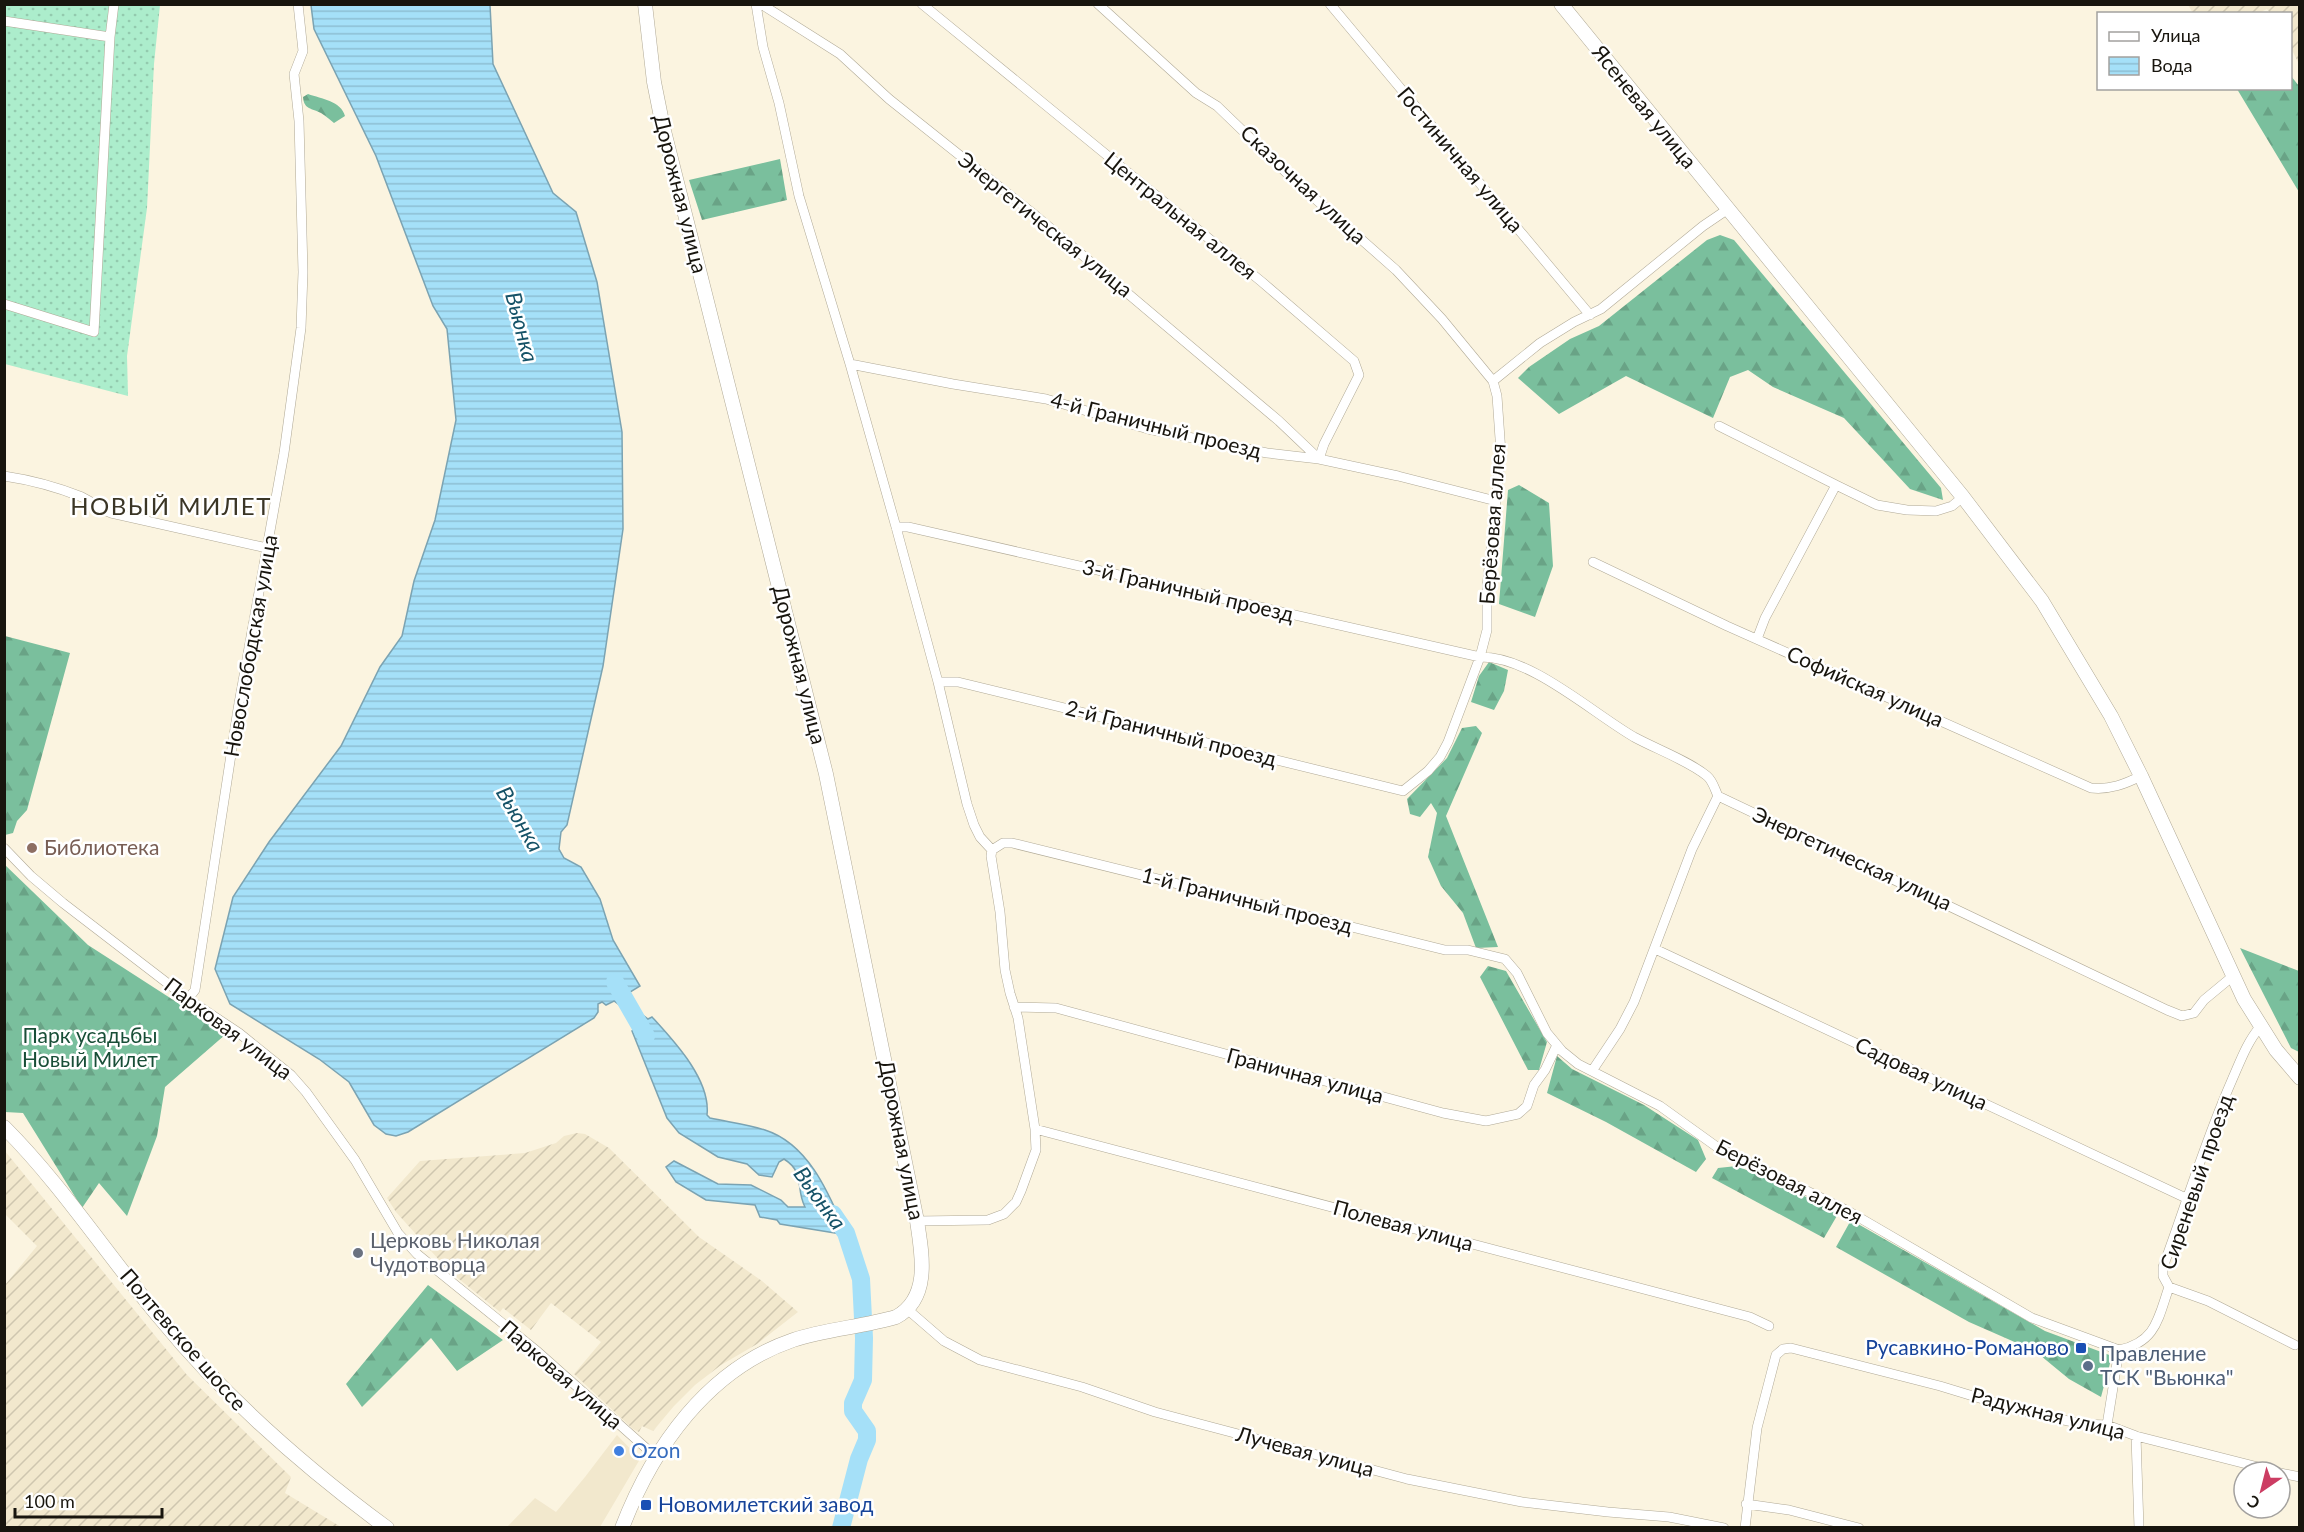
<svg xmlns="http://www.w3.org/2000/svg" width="2304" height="1532" viewBox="0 0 2304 1532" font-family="Lato,sans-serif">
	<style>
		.built { fill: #f2e8cd }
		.industrial { fill: url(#industrial-furrows) }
		.forest { fill: url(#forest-firs) }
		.garden { fill: url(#garden-dots) }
		.water { fill: url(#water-rules); stroke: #7ba3b2; stroke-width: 1.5 }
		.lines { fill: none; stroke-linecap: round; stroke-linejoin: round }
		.river { stroke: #a5e0f8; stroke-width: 18 }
		.street-casing { stroke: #b0a996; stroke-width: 10 }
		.secondary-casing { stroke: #b0a996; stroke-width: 15 }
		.street { stroke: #fff; stroke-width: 9 }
		.secondary { stroke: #fff; stroke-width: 14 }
		.education-dot { fill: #8d6e63; stroke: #fff; stroke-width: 2 }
		.worship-dot { fill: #6b7280; stroke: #fff; stroke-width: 2 }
		.transit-dot { fill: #1a4fb4; stroke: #fff; stroke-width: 2 }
		.service-dot { fill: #5c6f8a; stroke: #fff; stroke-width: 2 }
		.shop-dot { fill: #3f7fe0; stroke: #fff; stroke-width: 2 }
		.labels { text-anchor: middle; stroke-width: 5; stroke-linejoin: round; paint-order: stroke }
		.street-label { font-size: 21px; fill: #18150e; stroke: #fff }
		.education-label { font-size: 21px; fill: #785e54; stroke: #fff; text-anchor: start }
		.park-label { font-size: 21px; fill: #184e37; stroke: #fff }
		.worship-label { font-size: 21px; fill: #5b616d; stroke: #fff; text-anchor: start }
		.transit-label { font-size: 21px; fill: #164399; stroke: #fff; text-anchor: end }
		.service-label { font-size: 21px; fill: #4e5e75; stroke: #fff; text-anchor: start }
		.shop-label { font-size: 21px; fill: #366cbe; stroke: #fff; text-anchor: start }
		.water-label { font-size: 22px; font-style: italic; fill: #155267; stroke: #fff }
		.quarter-label { font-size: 24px; letter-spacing: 1.5px; fill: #3a3525; stroke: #fff }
	</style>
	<defs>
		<pattern id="industrial-furrows" width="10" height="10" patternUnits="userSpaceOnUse" patternTransform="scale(1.5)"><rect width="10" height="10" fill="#f2e8cd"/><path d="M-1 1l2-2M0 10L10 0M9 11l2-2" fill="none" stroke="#cfc6af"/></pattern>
		<pattern id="forest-firs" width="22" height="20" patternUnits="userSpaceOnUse" patternTransform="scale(1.5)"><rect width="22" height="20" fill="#7abf9d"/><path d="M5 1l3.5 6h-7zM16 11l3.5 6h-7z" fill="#69a386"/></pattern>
		<pattern id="garden-dots" width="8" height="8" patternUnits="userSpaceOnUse" patternTransform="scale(1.5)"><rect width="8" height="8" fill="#acedcc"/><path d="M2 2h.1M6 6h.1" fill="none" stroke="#93caae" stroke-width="1.8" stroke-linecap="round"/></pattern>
		<pattern id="water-rules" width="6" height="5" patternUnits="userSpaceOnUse" patternTransform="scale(1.5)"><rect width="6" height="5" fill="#a5e0f8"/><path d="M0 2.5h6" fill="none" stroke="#8dbfd3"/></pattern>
	</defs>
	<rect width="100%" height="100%" fill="#fbf4e0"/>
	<path class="built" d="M617,1435L640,1459L600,1527H507L535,1498L556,1512L585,1477Z"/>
	<path class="industrial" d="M2188,5H2299V64L2291,48L2290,14L2270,13L2267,9L2259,13H2193Z
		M577,1133L585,1134L609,1148L699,1237L762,1281L798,1312L757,1344L721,1365L695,1385L674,1406L653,1431L642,1426L639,1432L633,1429L574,1374L601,1342L551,1303L531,1330L503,1308L500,1312L449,1271L396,1212L387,1198L420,1161L525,1153L556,1143L564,1136Z
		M5,1151L187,1375L291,1477L285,1493L341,1527H5V1285L37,1246L5,1214Z"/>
	<path class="forest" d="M2291,76L2299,86V192L2237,89L2290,88Z
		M308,94C322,99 341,101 345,116L334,123C330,120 326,116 321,113C312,108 304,110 303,97Z
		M780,159L787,200L702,220L689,180Z
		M1720,235L1734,240L1941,488L1943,500L1910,489L1844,418L1773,387L1748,370L1730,377L1713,418L1626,376L1559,414L1518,378L1529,367L1570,339L1599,326L1707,240Z
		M1519,485L1549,503L1553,566L1535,617L1499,604L1508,490Z
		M5,636L70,653L27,810L17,821L13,833L5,835Z
		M1489,662L1508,670L1504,691L1494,710L1471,702L1479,676Z
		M1476,726L1482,733L1446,816L1498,947L1476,948L1463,913L1441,886L1428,857L1437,813L1431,803L1420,817L1410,814L1407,799L1447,758L1462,728Z
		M4,864L88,945L226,1034L165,1087L157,1136L127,1216L99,1183L82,1208L23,1113L5,1112Z
		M2240,948L2299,971V1052L2291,1048Z
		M1488,966L1506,971L1547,1042L1539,1070H1528L1480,977Z
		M1557,1056L1572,1069L1644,1105L1698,1140L1706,1159L1696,1172L1606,1122L1547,1093Z
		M1737,1166L1791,1189L1838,1214L1824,1238L1712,1178L1718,1168Z
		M1851,1220L2045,1331L2112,1356L2101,1397L2069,1379L2035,1351L1969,1322L1836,1247Z
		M428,1285L503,1340L457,1371L431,1338L362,1407L346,1384Z"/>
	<path class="garden" d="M4,5H160L154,64L147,208L127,356L128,396L5,364Z"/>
	<path class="water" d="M311,5H490L493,64L553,193L576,212L597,282L622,432L623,529L603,666L567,825L561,832L559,849L564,858L581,867L600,899L613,940L640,986L630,992L632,999L621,1006L614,1001L606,1005L602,1002L598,1004V1012L594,1018L408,1132L396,1136L386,1134L374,1125L349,1082L319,1059L230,1004L215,969L233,897L269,842L341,746L380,667L402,636L414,581L435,520L456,420L447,329L433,306L376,156L314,29Z
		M640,1013L648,1019L652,1017C674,1041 711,1080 707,1115L710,1118C728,1122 747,1124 765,1130C809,1144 829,1194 846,1233L841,1234L780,1224L777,1220L760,1217L755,1205L706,1200L676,1182L666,1167L674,1161L718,1184L751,1185L781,1200L788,1207H805C795,1188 806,1173 784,1159L779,1162L772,1177L759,1175L747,1164L718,1157L679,1133L667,1118L632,1031L634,1029L629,1019Z"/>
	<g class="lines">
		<path class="river" d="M615,982L646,1036
			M833,1214L846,1233L861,1279L864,1338L863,1380L853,1403V1411L867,1431V1440L859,1459L841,1528"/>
		<g class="street-casing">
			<path id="street" d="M756,4L763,47L779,103L799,196L850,364L896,527L938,682L967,804L974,825L980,837L992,850
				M761,4L840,54L889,99L1036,216L1279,421L1319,459L1324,444L1359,375L1354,361L1262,282L922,4
				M1330,4L1590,315
				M4,21L110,37L114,4
				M4,304L94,332L110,37
				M850,364L953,384L1046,399L1148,429L1267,453L1319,459L1398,476L1496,501
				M1493,381L1540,343L1574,322L1601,309L1703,226L1728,209
				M1719,426L1836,485
				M4,476C31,480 57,487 82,497C93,502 100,509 111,513L267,548
				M896,527H908L1480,657C1530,656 1591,712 1634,737C1656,749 1689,761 1707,776C1713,781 1715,790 1718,796L2167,1010L2182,1016L2194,1013L2204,1000L2233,976
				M1593,562L1727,626L2091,788C2110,790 2125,784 2141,776
				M1757,639L1765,618L1836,485L1877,505L1907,510L1936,511L1952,506L1963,497
				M938,682H958L1403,791L1428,771L1440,757L1448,742L1480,657L1487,630V587L1501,453L1497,396L1493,381L1442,319L1396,270L1295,181L1217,106L1196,93L1098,4
				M4,848L31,876L63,903L188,999L239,1033L291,1075L306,1092L355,1160L398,1233L417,1254L538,1352L656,1457
				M992,850L1003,843H1012L1445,950H1468L1505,959L1517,973L1547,1033L1562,1051L1578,1064L1660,1106L1717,1147L1848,1211L2032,1318L2119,1350
				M1655,949L2188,1199
				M188,999L195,990L238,709L284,453L301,328L303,272L299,121L294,74L303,51L298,4
				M1014,1007L1056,1008L1443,1113L1486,1121L1518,1114L1527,1106L1534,1085L1545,1070L1557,1045
				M1592,1071L1620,1029L1634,1002L1692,849L1718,796
				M1035,1129L1750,1317L1769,1326
				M917,1221L988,1220L1004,1214L1016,1202L1021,1191L1036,1150L1035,1129L1018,1018L1010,993L1005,970L1000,912L991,856L992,850
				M2169,1287L2208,1301L2295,1345
				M907,1309L944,1341L980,1360L1082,1387L1155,1412L1257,1439L1407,1479L1522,1502L1608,1512L1669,1517L1724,1528
				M2119,1350C2156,1342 2158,1319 2169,1287L2163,1276V1267C2186,1205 2205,1141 2232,1080C2240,1062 2247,1042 2260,1027
				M2107,1425L2119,1350
				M2136,1436L2139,1528
				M2280,1473L2300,1477
				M1746,1504L1789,1510L1859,1528
				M1745,1528L1757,1428L1776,1355L1783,1349L1791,1348L1940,1386L2022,1411L2082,1424L2107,1425L2136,1436L2278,1472"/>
		</g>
		<g class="secondary-casing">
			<path id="secondary" d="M1561,4L1963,497L2042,601L2111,716L2141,776L2244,999L2276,1050L2300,1078
				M4,1127C62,1185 107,1255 160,1318C226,1399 303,1466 387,1528
				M622,1528C653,1447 708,1369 793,1340C826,1329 862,1327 896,1317C931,1298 922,1254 917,1221L826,774L663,127L654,82L645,4"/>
		</g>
		<use href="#street" class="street"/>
		<use href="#secondary" class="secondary"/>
	</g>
	<circle class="education-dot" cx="32" cy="848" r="6"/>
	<circle class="worship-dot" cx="358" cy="1253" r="6"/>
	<g class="transit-dot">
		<rect x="2075" y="1342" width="12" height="12" rx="3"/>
		<rect x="640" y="1499" width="12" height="12" rx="3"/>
	</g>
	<circle class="service-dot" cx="2088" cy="1366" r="6"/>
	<circle class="shop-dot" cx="619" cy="1451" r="6"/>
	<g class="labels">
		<g class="street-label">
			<text transform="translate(1644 107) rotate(51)" y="7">Ясеневая улица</text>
			<text transform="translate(1460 160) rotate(50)" y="7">Гостиничная улица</text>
			<text transform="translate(1303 185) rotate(43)" y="7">Сказочная улица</text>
			<text transform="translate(680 194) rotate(76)" y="7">Дорожная улица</text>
			<text transform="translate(1180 216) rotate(39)" y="7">Центральная аллея</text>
			<text transform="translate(1045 225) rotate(39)" y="7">Энергетическая улица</text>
			<text transform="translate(1156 426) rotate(14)" y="7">4-й Граничный проезд</text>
			<text transform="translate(1493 524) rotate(-86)" y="7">Берёзовая аллея</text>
			<text transform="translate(1188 591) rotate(13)" y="7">3-й Граничный проезд</text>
			<text transform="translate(251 646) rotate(-80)" y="7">Новослободская улица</text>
			<text transform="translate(799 665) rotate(76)" y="7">Дорожная улица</text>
			<text transform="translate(1865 687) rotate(24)" y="7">Софийская улица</text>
			<text transform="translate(1171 734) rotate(14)" y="7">2-й Граничный проезд</text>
			<text transform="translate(1852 859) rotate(25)" y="7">Энергетическая улица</text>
			<text transform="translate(1247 901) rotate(14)" y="7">1-й Граничный проезд</text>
			<text transform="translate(228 1029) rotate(37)" y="7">Парковая улица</text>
			<text transform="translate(1921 1074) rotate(25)" y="7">Садовая улица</text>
			<text transform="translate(1305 1076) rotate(15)" y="7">Граничная улица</text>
			<text transform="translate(901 1140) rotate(79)" y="7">Дорожная улица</text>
			<text transform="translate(1789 1182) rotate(27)" y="7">Берёзовая аллея</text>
			<text transform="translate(2197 1182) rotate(-71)" y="7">Сиреневый проезд</text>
			<text transform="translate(1403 1226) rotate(15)" y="7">Полевая улица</text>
			<text transform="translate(183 1340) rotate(49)" y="7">Полтевское шоссе</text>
			<text transform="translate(561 1375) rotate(41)" y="7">Парковая улица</text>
			<text transform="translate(2048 1414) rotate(14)" y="7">Радужная улица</text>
			<text transform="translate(1305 1452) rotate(15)" y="7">Лучевая улица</text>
		</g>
		<g class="education-label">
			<text x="44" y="855">Библиотека</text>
		</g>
		<g class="park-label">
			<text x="90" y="1043">Парк усадьбы<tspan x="90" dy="24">Новый Милет</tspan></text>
		</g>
		<g class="worship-label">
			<text x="370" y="1248">Церковь Николая<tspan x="370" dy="24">Чудотворца</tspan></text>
		</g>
		<g class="transit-label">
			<text x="2069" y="1355">Русавкино-Романово</text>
			<text x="658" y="1512" text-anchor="start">Новомилетский завод</text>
		</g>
		<g class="service-label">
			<text x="2100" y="1361">Правление<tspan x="2100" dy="24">ТСК "Вьюнка"</tspan></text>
		</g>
		<g class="shop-label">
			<text x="631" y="1458">Ozon</text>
		</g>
		<g class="water-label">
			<text transform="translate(522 327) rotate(75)" y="8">Вьюнка</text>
			<text transform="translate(520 819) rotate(60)" y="8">Вьюнка</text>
			<text transform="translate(820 1198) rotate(54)" y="8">Вьюнка</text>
		</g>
		<g class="quarter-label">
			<text x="171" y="515">НОВЫЙ МИЛЕТ</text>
		</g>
	</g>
	<rect width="2304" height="1532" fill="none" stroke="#18150e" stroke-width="12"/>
	<rect x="2097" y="12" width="195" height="78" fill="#ffffff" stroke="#a3a19f" stroke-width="1.5"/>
	<rect x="2109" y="32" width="30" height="9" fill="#ffffff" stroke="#a3a19f" stroke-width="1.5"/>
	<text x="2151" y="42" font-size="18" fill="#18150e">Улица</text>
	<rect x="2109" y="57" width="30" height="18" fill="url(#water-rules)" stroke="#a3a19f" stroke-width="1.5"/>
	<text x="2151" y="72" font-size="18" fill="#18150e">Вода</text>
	<g transform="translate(2262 1490) rotate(215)"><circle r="28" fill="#ffffff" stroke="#a3a19f" stroke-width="1.5"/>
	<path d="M0-4.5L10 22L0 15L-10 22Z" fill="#cc3d63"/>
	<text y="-9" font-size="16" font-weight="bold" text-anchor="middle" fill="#18150e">С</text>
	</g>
	<path d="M15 1508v9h147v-9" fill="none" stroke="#18150e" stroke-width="3"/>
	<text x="24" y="1508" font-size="18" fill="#18150e" stroke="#ffffff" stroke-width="4.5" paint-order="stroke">100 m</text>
</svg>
